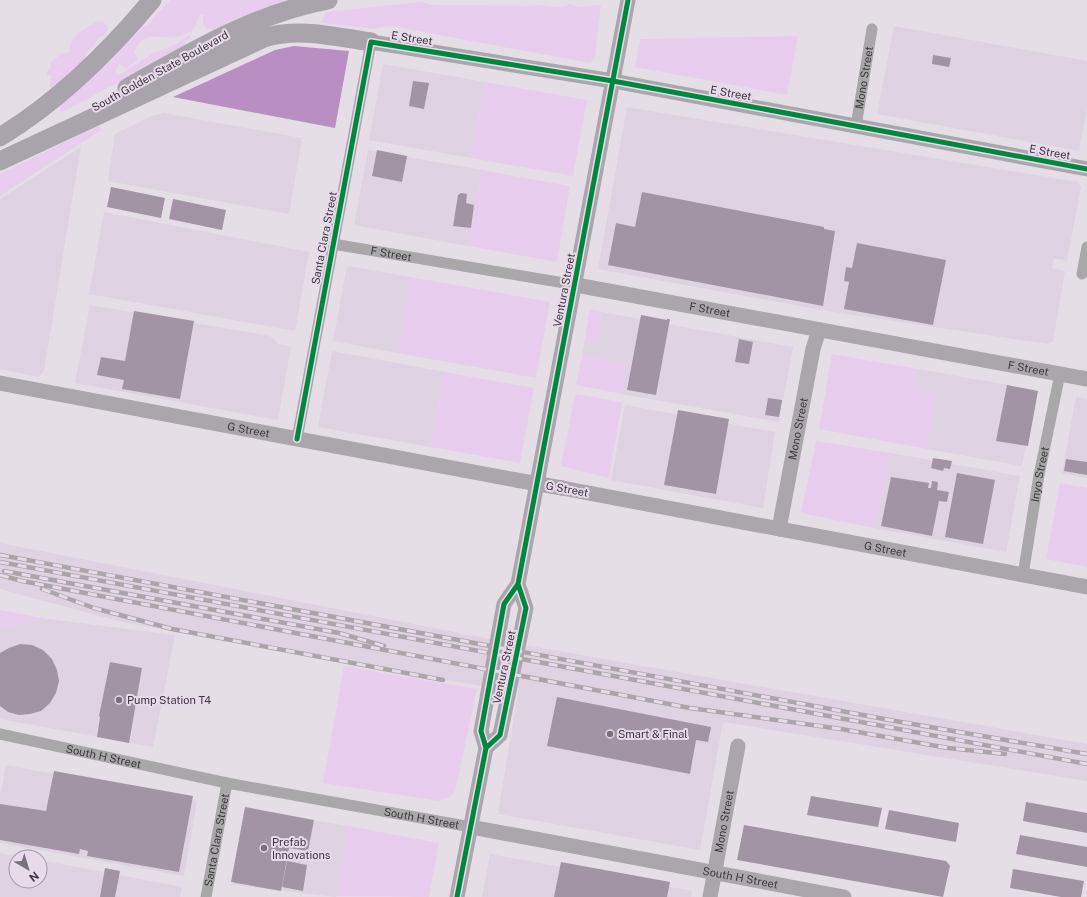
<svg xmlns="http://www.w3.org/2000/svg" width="1087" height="897" viewBox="0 0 1087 897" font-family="'Public Sans',sans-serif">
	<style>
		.built { fill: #dfd2e2 }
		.green { fill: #e9cdef }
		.water { fill: #b98ec2 }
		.building { fill: #a294a5 }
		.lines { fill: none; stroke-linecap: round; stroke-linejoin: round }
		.street { stroke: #aaa7ab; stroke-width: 11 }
		.secondary { stroke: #aaa6ab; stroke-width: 15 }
		.highway { stroke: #a9a3ab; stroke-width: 19 }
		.rail-casing { stroke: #a9a5a9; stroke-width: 4.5 }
		.rail { stroke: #e8daeb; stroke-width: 3; stroke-dasharray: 9; stroke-linecap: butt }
		.secondary-bridge { stroke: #aaa6ab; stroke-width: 15 }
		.cycleway-casing { stroke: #e8daeb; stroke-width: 8 }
		.cycleway { stroke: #00873e; stroke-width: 5 }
		.poi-dot { fill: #777179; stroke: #e8daeb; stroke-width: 1.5 }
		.labels { text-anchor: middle; stroke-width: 4; stroke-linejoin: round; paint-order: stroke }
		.street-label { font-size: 11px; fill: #3c373e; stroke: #e8daeb }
		.poi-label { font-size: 11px; fill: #3c373e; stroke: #e8daeb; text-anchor: start }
	</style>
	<rect width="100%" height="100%" fill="#e5dee7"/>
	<path class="built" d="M894,26L1087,61V109L1079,151L877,114Z
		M383,64L485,82L471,158L369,140Z
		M627,107L1078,182L1081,187L1067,261L1054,258L1052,268L1065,271L1053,341L1048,344L827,311L598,269Z
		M164,113L302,138L289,214L108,181L115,134L152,116Z
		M81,147L44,371L38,377L0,369V199Z
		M368,150L482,170L468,246L354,225Z
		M104,212L309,252L295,331L89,294Z
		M347,266L411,277L397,353L333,341Z
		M90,305L270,336L279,344L291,347L278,420L75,383Z
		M602,312L793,347L779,422L622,394L628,364L582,355L585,339L596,341Z
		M332,351L445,372L431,447L318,427Z
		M918,369L1036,390L1022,466L927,449L937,394L913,390Z
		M1076,397L1087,399V478L1062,473Z
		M625,405L775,432L763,508L611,480Z
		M891,453L1020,476L1006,552L874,528Z
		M0,543L485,638L1087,744V781L723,722L700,850L498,814L519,688L481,686L122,622L0,589Z
		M48,619L175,635L153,747L0,719V629Z
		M6,765L197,801L184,876L0,843V796Z
		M248,810L348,826L336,897L234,885Z
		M0,853L21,857H16V881H40V860L182,887L180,897H0Z
		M490,854L692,891L691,897H482Z"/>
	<path class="green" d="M170,0H293L240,17L213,31L211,28L207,29L203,23V15H200C198,20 196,26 193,29C191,32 188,33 185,34C164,45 148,25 134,51L138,60L127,68L119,64L115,73L119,75L152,54L176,44L189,35L191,36L186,41L185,45L127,78L62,112L59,107L111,61L144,26H147Z
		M422,2L430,5L529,6C543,3 556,11 570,4L579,7L601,5L595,58L590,63L391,26L381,27L375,29L322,23L325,12Z
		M98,21L104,22L108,29L105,35L98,38L95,45L88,51L81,68L56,90L51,88L49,84L52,76L47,75V71L51,67L50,64L60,54L69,52C68,36 87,28 98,21Z
		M798,36L787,95L635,67L640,39Z
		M485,82L587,100L573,176L471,158Z
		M99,125L101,130L0,196V174Z
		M482,170L570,186L557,262L468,246Z
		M411,277L550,302L536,378L397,353Z
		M590,309L602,312L596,341L585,339Z
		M832,354L918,369L913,390L937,394L927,449L819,429Z
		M582,355L628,364L622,394L576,385Z
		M445,372L534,388L520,463L431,447Z
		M575,394L622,402L609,478L561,466Z
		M816,441L891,453L874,528L801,513Z
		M1060,483L1087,488V567L1046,559Z
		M0,610L48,619L0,629Z
		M344,666L477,689L455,792L450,797L439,801L323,783Z
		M348,826L439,843L429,897L336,896Z"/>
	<path class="water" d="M294,46L349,51L335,128L173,97L275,50Z"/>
	<path class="building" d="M933,55L951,58L949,67L932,64Z
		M413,81L429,83L424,109L409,106Z
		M377,150L407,156L402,182L372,176Z
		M111,187L165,198L161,218L107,207Z
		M642,192L824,227V229L835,231L823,306L608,265L616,223L635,227Z
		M461,193L467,194L466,203L474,205L471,228L453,226L458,195Z
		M173,199L226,210L222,230L169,219Z
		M857,243L946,260L933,325L844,309L849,282L844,281L846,267L852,268Z
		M134,311L194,321L180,399L122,389L124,380L97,375L101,357L125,361Z
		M641,315L667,320V319H670L656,395L627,390Z
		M739,339L753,342L749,364L735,362Z
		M1007,385L1038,391L1028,446L996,441Z
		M768,398L782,400L779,417L765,415Z
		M678,410L729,419L716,494L664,485Z
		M933,458L952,461L950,469L944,468L943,471L931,468Z
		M1066,459L1087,462V475L1064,471Z
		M957,473L995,480L983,544L945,537Z
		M891,477L929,483L928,488H931L932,481L938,482L937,490L949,492L947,502L939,501L932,536L881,526Z
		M20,644L32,645L43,650L52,659L57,670L59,681L56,693L50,703L41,711L30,714L19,715L8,712L0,706V653L9,648Z
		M110,662L142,668L129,743L97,737L100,717L99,716Z
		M557,697L711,727L708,742L696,740L690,774L547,746Z
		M54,771L193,796L179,872L87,856L88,851L80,849L79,854L0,840V804L46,811Z
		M811,796L882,808L878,827L807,815Z
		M1026,802L1087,813V833L1023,821Z
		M245,807L314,820L308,851L289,848L281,891L231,882Z
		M889,810L959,823L956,842L885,829Z
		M744,825L946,861L950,866L943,897L737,860Z
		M1020,835L1087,847V867L1016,854Z
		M287,861L307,865L303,891L282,887Z
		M561,862L670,882L667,897H554Z
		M105,868L120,871L115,897H100Z
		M1013,869L1084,881L1081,897H1061L1010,888Z"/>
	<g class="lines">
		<g class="street">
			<path id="s1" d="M856,126L872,29"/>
			<path id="s2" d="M333,244L576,285"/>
			<path d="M1082,274L1087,247"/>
			<path d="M297,439L371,42"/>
			<path id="s3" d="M1023,575L1039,475L1060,374"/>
			<path id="s4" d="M0,734L227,783L471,827"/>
			<path id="s5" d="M206,897L227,783"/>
		</g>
		<g class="secondary">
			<path d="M371,42L613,81L1087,169"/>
			<path id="s6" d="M576,285L1087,379"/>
			<path id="s7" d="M0,383L516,480"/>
			<path id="s8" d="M562,488L1087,587"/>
			<path id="s9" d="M779,529L813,349L819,330"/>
			<path d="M486,748L500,735L526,608L518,584"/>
			<path id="s10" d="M471,827L844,897"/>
			<path d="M457,897L486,748L481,731L504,604L518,584L628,0"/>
			<path id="s11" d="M710,897L738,746"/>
		</g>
		<path class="highway" d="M127,88C191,52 254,14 328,0
			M0,137C59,101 108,53 152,0
			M0,161L264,38C299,27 335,37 371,42"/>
		<g class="rail-casing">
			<path id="rail" d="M0,555L895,721L1087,754
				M0,562L1087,764
				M4,571L339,633L384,646
				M0,575L22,581L690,708L841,729L948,748L1005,754
				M42,589L94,608L172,629L443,680"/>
		</g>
		<use href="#rail" class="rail"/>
		<path class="secondary-bridge" d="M516,480L562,488"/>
		<g class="cycleway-casing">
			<path id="cycleway" d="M297,439L371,42L613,81L1087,169
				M486,748L500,735L526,608L518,584
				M457,897L486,748L481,731L504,604L518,584L628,0"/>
		</g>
		<use href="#cycleway" class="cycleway"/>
	</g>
	<g class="poi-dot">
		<circle cx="119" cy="700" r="4"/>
		<circle cx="610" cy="734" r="4"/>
		<circle cx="264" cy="848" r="4"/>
	</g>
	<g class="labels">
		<g class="street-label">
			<text transform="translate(412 38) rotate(9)" y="4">E Street</text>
			<text transform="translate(160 71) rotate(-29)" y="4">South Golden State Boulevard</text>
			<text dy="4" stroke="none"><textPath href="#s1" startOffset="49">Mono Street</textPath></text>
			<text transform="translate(731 93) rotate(10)" y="4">E Street</text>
			<text transform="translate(1050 152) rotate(10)" y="4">E Street</text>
			<text transform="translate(324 238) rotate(-79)" y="4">Santa Clara Street</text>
			<text dy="4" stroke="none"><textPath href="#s2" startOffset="59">F Street</textPath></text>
			<text transform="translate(564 290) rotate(-79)" y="4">Ventura Street</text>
			<text dy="4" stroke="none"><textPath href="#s6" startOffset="136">F Street</textPath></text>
			<text dy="4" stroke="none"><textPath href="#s6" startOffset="460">F Street</textPath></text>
			<text dy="4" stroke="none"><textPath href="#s9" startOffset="102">Mono Street</textPath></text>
			<text dy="4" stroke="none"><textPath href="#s7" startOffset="253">G Street</textPath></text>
			<text dy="4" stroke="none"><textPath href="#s3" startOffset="102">Inyo Street</textPath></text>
			<text transform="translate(567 489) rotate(10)" y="4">G Street</text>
			<text dy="4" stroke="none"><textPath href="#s8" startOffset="329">G Street</textPath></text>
			<text transform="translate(504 667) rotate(-78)" y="4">Ventura Street</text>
			<text dy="4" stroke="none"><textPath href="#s4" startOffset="106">South H Street</textPath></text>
			<text dy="4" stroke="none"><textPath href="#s4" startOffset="430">South H Street</textPath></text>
			<text dy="4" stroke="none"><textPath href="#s11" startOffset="77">Mono Street</textPath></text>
			<text dy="4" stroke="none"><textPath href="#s5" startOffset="58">Santa Clara Street</textPath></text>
			<text dy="4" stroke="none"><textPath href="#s10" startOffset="274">South H Street</textPath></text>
		</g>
		<g class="poi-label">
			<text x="127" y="704">Pump Station T4</text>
			<text x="618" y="738">Smart &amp; Final</text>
			<text x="272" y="846">Prefab<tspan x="272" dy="13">Innovations</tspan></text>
		</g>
	</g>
	<g transform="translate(28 869) rotate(142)"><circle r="19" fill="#e8daeb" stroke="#a399a6"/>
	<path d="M0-3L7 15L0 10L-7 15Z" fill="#777179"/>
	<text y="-6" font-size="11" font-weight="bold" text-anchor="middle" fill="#3c373e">N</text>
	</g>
</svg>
